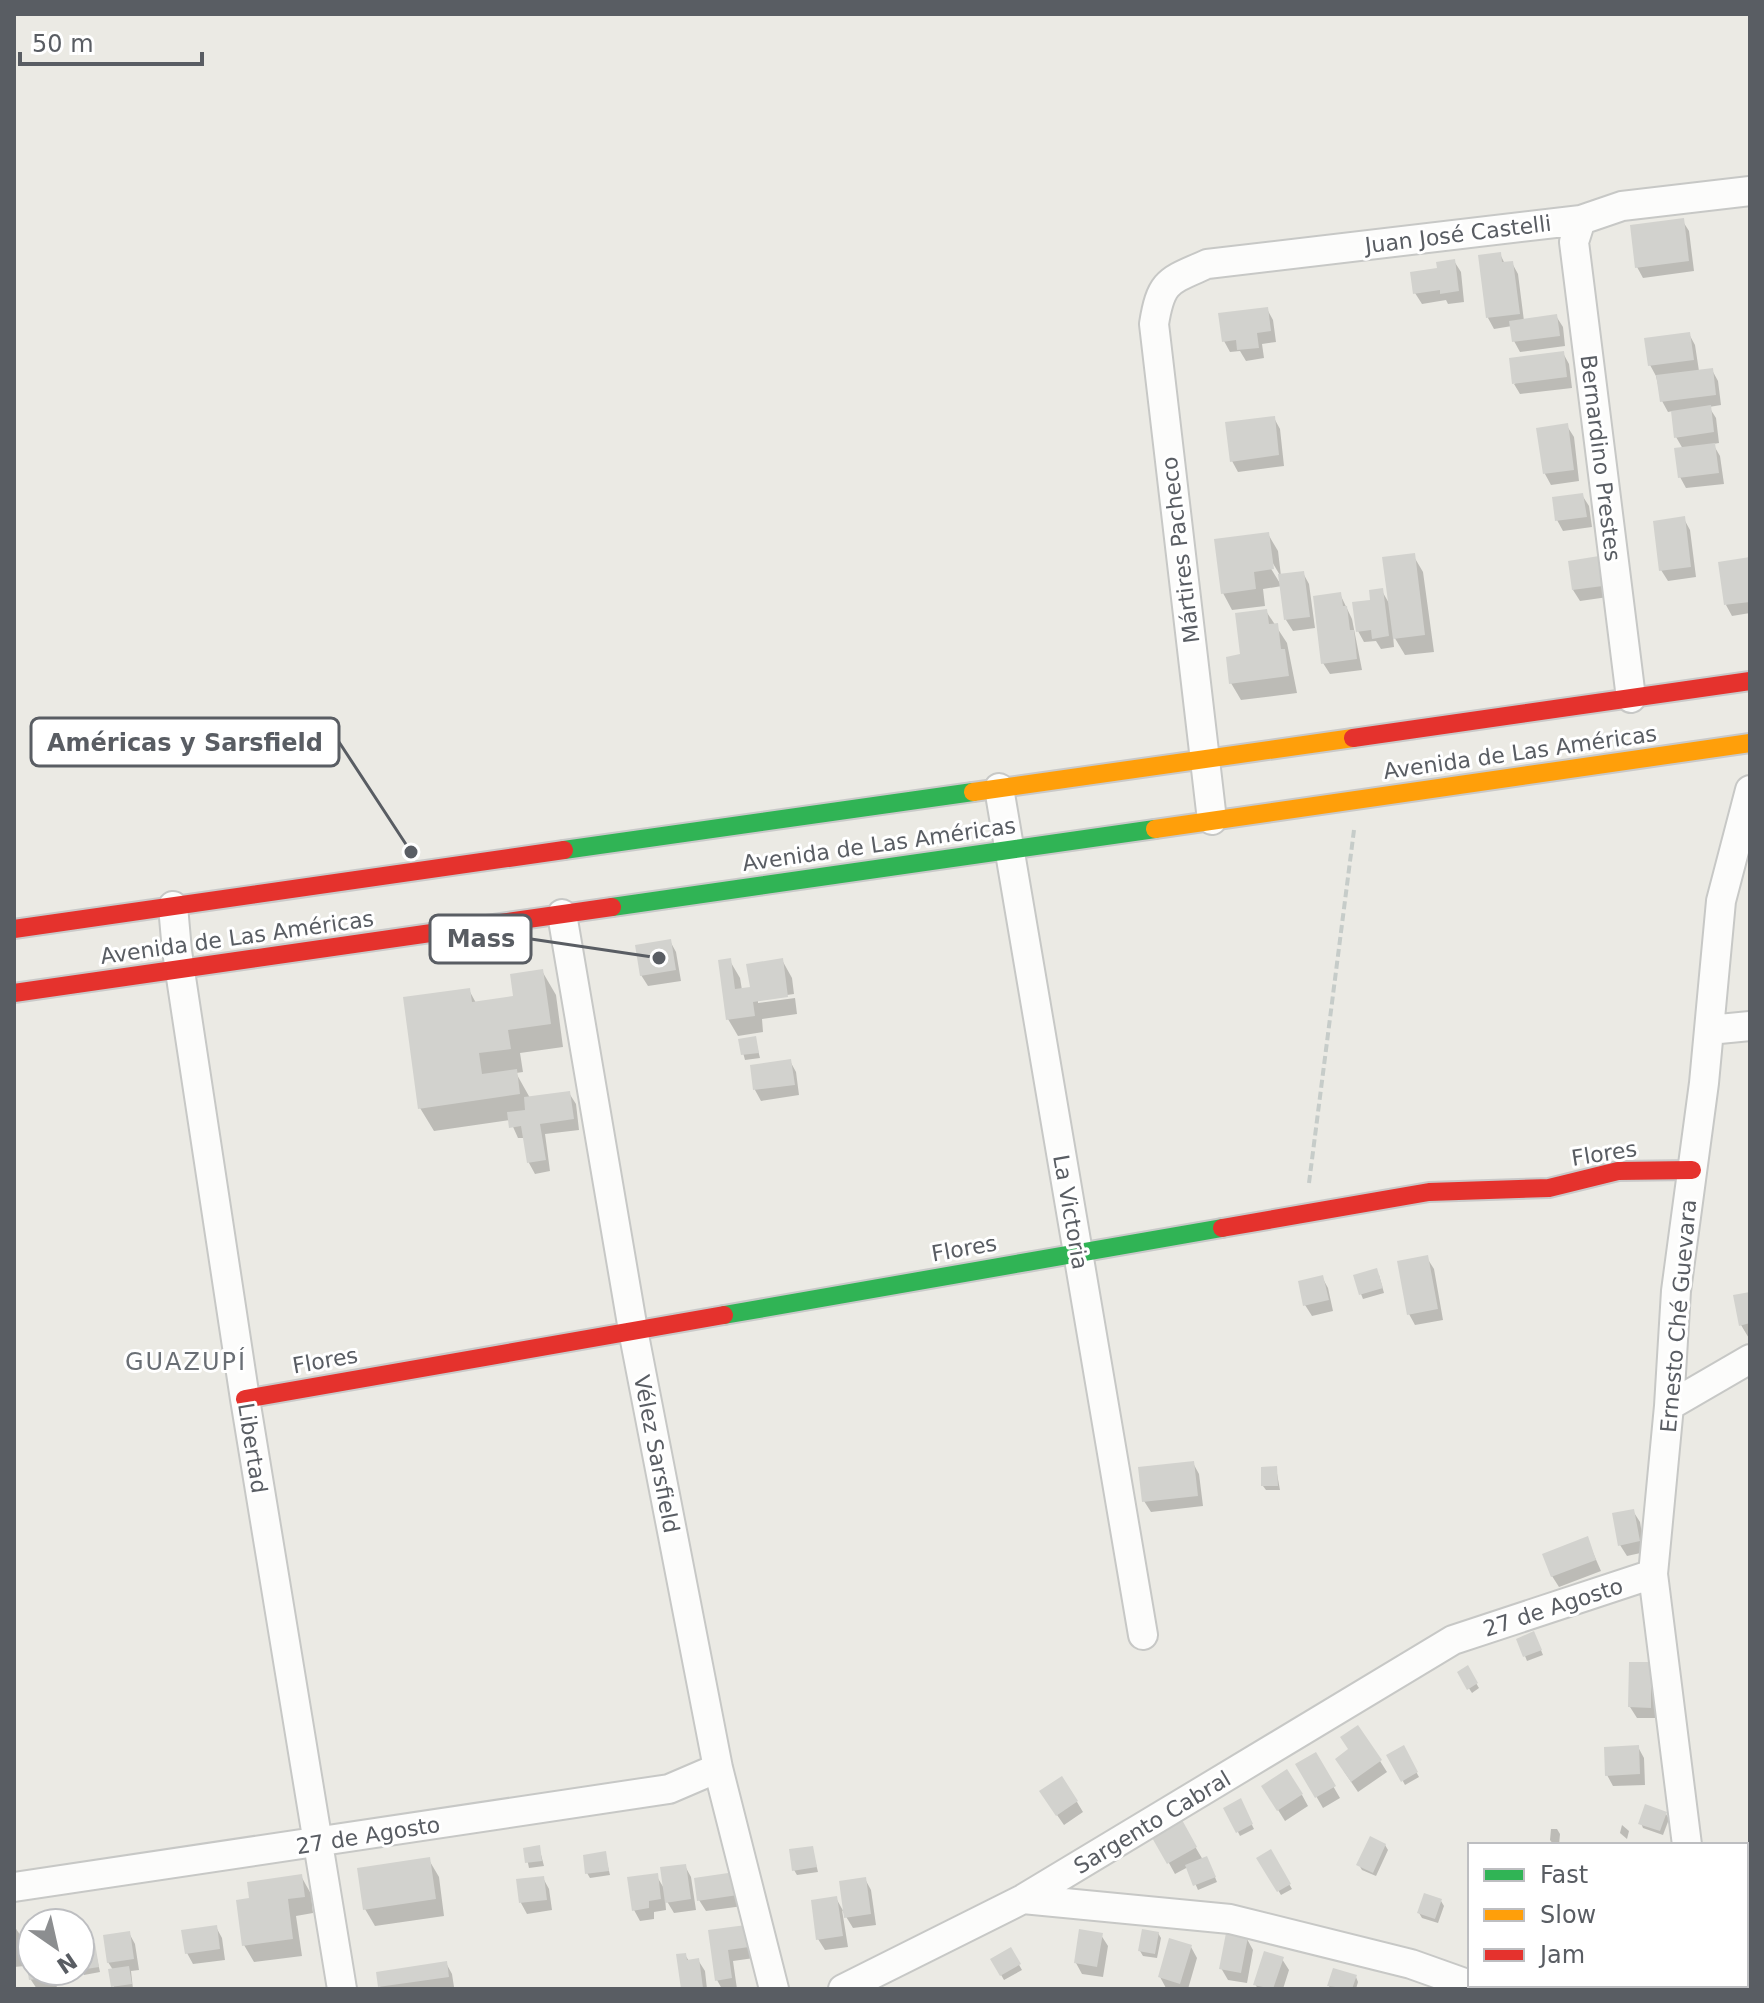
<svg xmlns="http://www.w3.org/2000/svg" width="1764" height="2003" viewBox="0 0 1764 2003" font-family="'DejaVu Sans',sans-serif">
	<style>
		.shadow { fill: #0003; fill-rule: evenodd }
		.building { fill: #d2d2ce }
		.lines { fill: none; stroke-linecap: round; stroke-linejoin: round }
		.street-casing { stroke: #c7c8c6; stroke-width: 32 }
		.fast-casing { stroke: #c9c9c9; stroke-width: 22 }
		.slow-casing { stroke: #c9c9c9; stroke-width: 22 }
		.jam-casing { stroke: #c9c9c9; stroke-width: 22 }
		.path { stroke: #c6ccc9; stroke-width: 4; stroke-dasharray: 8 4; stroke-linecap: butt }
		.street { stroke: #fcfcfb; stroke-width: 28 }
		.fast { stroke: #30b455; stroke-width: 18 }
		.slow { stroke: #ff9f0a; stroke-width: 18 }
		.jam { stroke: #e5322d; stroke-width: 18 }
		.labels { text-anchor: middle; stroke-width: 6; stroke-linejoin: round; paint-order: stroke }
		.street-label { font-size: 22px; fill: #595d63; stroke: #fff }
		.neighbourhood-label { font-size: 24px; letter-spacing: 2px; fill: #6a6f75; stroke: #fff }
		.leader { fill: none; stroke: #595d63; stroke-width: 3 }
		.callout-dot { fill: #595d63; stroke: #fff; stroke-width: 3 }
		.callout { fill: #fff; stroke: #595d63; stroke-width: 3 }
		.callout-label { font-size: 24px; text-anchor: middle; font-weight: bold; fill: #595d63 }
	</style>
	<rect width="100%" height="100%" fill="#ebeae4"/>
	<path class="shadow" d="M1682,220L1689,231L1694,271L1643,278L1637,267Z
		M1500,254L1505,264L1512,263L1518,274L1524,321L1556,316L1563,327L1565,346L1520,352L1514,341L1512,326L1494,329L1488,318Z
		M1454,261L1461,272L1464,302L1448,304L1446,300L1422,304L1415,293L1439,270Z
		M1267,309L1273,320L1276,342L1262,344L1264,358L1246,361L1240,351L1230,352L1224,341Z
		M1689,334L1695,345L1699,371L1712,370L1718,381L1721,405L1709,407L1716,418L1719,443L1713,444L1720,456L1724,484L1686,488L1680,477L1683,449L1676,437L1673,411L1668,412L1662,401L1656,376L1650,365Z
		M1563,353L1569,364L1572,388L1520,394L1514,384Z
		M1274,418L1280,429L1284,466L1238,472L1232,461Z
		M1567,426L1574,437L1579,481L1551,485L1545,474L1539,430Z
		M1582,495L1589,506L1592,527L1563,531L1557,520Z
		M1684,519L1690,530L1696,577L1668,581L1661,570Z
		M1268,534L1278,551L1281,576L1303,573L1309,584L1315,628L1293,631L1286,620L1282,586L1263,589L1265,606L1232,610L1223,593ZM1271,560L1281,577V585L1267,562Z
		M1413,555L1423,572L1434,652L1405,655L1393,635L1394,647L1381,649L1376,641L1364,642L1358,631L1372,602L1382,591L1390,605Z
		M1598,559L1604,570L1608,597L1580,601L1573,590Z
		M1750,559V613L1732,616L1726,605Z
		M1340,594L1352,619L1362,670L1330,674L1323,663Z
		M1266,611L1287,643L1297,693L1241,700L1231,683Z
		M670,941L676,952L681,981L648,986L641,975Z
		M782,960L792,978L794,994L758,999V1003L795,998L797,1014L762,1019L763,1032L738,1036L728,1019L730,961L740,978L742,990L752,989Z
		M542,971L556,995L563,1047L520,1053L523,1072L516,1073L530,1098L569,1093L576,1104L579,1130L545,1134L550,1171L535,1174L529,1163L525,1138H518L510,1120L434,1131L420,1108L469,990L476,1003L515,998Z
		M755,1038L760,1058L745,1060L740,1041Z
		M790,1061L796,1072L799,1095L761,1101L755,1090L752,1066Z
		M1427,1258L1434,1269L1443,1320L1415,1325L1409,1314Z
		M1379,1275L1384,1293L1363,1299L1361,1294Z
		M1322,1277L1328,1288L1333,1311L1312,1316L1305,1305Z
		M1750,1294V1340L1741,1325Z
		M1193,1463L1199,1474L1203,1506L1151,1512L1144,1501Z
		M1276,1468L1280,1490H1266L1263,1486Z
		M1633,1511L1640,1522L1645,1552L1627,1556L1620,1545Z
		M1587,1539L1601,1571L1559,1587L1552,1576Z
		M1536,1638L1543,1655L1527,1661L1525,1656Z
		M1650,1664L1656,1675V1718H1637L1630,1707Z
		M1467,1668L1479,1688L1472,1693L1459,1673Z
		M1638,1747L1644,1758L1645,1785L1613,1786L1607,1775Z
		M1403,1748L1419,1777L1405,1785L1389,1755Z
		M1350,1750L1380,1761L1387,1772L1358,1792L1343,1770Z
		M1315,1755L1340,1798L1323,1808L1298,1765Z
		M1302,1795L1308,1806L1285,1821L1270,1797Z
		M1240,1801L1254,1829L1240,1836L1226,1808Z
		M1048,1802H1077L1083,1812L1064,1825Z
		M1666,1814L1669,1819L1663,1835L1643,1828L1641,1823Z
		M1180,1821L1203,1860L1209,1863L1217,1882L1198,1890L1188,1867L1175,1874L1154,1836Z
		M1622,1825L1629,1831L1627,1839L1620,1833Z
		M1551,1829H1557L1560,1834L1559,1845L1553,1844L1550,1840Z
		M1385,1845L1388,1850L1376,1876L1362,1870L1359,1865Z
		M539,1847L544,1866L529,1868L525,1849Z
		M812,1848L818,1872L797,1875L794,1870Z
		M1270,1852L1292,1889L1281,1895L1259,1858Z
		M605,1854L610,1875L590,1878L587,1873Z
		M429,1860L439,1877L444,1916L375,1926L365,1909Z
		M685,1866L691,1877L696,1910L674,1913L665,1898L666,1910L654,1912V1919L640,1921L634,1910L656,1875L665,1890Z
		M301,1876L311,1894L313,1913L296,1916L302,1956L254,1962L244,1945L251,1900Z
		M543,1878L549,1889L552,1910L527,1914L521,1903L518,1881Z
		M865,1879L871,1890L876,1925L853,1928L842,1910L848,1947L825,1950L818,1939L836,1898L846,1916Z
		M740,1886L743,1906L706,1911L699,1900Z
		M1441,1901L1444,1906L1438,1923L1422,1918L1419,1913Z
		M14,1926L21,1936L25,1966L14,1967Z
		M216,1927L222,1938L225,1960L193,1964L187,1953Z
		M745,1927L754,1958L733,1961L737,1989H722L717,1980L711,1932Z
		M32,1932V1971H54L57,1988L37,1989L31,1980L25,1934Z
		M129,1933L135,1944L139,1970L131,1971L133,1989H114L113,1970L108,1962Z
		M1158,1933L1161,1938L1157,1958L1143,1956L1140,1951Z
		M1101,1935L1108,1946L1103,1977L1082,1974L1076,1963Z
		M1247,1939L1253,1950L1247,1983L1228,1980L1221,1968Z
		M94,1945L100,1972L84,1975L80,1947Z
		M1191,1947L1197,1958L1188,1989L1166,1988L1160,1977Z
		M1010,1949L1022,1970L1004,1980L992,1959Z
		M678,1955H685L689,1961L698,1960L705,1971L707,1989H683Z
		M1282,1959L1289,1970L1283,1989H1258L1255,1984Z
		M446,1963L452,1974L454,1987L381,1989L380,1986Z
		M1356,1977L1358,1982L1356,1989H1331L1329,1986Z"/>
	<path class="building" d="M1684,218L1689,261L1635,268L1630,225Z
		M1501,252L1502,262L1513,261L1520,314L1486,318L1478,255Z
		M1455,259L1459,291L1440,294V290L1413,294L1410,272L1437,268L1436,262Z
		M1268,307L1271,331L1257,333L1259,348L1237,350L1236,340L1222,342L1218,313Z
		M1557,314L1560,336L1512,342L1509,321Z
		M1690,332L1694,360L1648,366L1644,338Z
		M1564,351L1567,377L1512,384L1509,358Z
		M1713,368L1716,395L1660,402L1656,375Z
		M1711,405L1714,432L1674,438L1671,411Z
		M1275,416L1279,455L1230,462L1225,422Z
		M1568,423L1574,470L1543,474L1536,428Z
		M1715,443L1719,473L1678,478L1674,448Z
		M1583,493L1587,517L1555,521L1552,497Z
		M1685,516L1691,567L1659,571L1653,521Z
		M1269,532L1274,569L1254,572L1256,589L1221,594L1214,539Z
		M1415,553L1425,635L1393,639L1382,557Z
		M1599,556L1603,586L1572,590L1568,561Z
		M1750,557V602L1724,605L1718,562Z
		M1304,571L1310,617L1284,620L1278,574Z
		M1383,588L1389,636L1372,639L1371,630L1356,632L1352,602L1370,600L1369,590Z
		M1341,592L1343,606H1347L1350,630H1354L1357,659L1321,664L1313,596Z
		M1267,609L1269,624L1278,623L1281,649H1285L1289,676L1229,684L1226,657L1240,654L1235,613Z
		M671,939L676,970L640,976L635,945Z
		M731,958L735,989L750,987L746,964L783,958L788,997L753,1002L755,1016L726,1020L718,960Z
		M543,969L551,1024L508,1030L511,1049L479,1053L482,1074L517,1069L520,1094L418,1109L403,997L470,988L472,1002L513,996L510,974Z
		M756,1036L759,1053L741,1055L738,1039Z
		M791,1059L795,1085L753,1090L750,1065Z
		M570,1091L574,1119L540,1124L546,1160L527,1163L521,1126L509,1128L507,1112L525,1110L524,1097Z
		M1428,1255L1438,1309L1407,1315L1397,1261Z
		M1377,1268L1383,1288L1359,1295L1353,1275Z
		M1323,1275L1329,1300L1303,1306L1298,1281Z
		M1750,1292V1323L1739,1326L1733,1295Z
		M1194,1461L1198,1496L1142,1502L1138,1467Z
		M1277,1466L1278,1486H1261V1467Z
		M1634,1509L1640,1541L1618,1546L1612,1513Z
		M1588,1536L1596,1560L1551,1577L1542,1554Z
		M1534,1631L1542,1650L1523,1657L1516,1639Z
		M1629,1662H1651V1708L1628,1707Z
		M1468,1665L1478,1683L1467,1690L1457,1672Z
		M1358,1725L1382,1760L1351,1782L1335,1759L1348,1749L1340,1737Z
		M1404,1745L1418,1772L1401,1782L1386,1755Z
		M1639,1745L1640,1774L1605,1776L1604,1747Z
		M1316,1752L1336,1786L1315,1798L1295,1764Z
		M1287,1769L1303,1794L1277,1811L1261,1786Z
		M1062,1776L1078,1801L1056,1816L1039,1791Z
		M1241,1798L1253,1824L1236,1833L1223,1808Z
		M1645,1804L1667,1812L1660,1831L1638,1824Z
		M1181,1818L1197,1847L1167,1864L1151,1836Z
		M1370,1836L1386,1844L1373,1873L1356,1865Z
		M540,1845L542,1861L525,1863L523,1848Z
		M813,1846L817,1867L792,1871L789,1849Z
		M1271,1849L1291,1884L1277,1892L1256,1858Z
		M606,1851L609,1871L585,1874L583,1855Z
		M1207,1856L1216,1877L1193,1886L1185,1865Z
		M430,1857L436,1899L363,1910L357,1868Z
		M686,1864L691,1899L665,1903L660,1867Z
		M735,1872L738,1895L697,1901L694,1878Z
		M658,1873L661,1899L649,1901V1908L632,1911L627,1877Z
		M302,1874L305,1897L288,1899L293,1939L242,1946L236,1900L249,1898L247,1882Z
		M544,1876L547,1900L519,1903L516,1879Z
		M866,1877L871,1914L844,1918L839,1881Z
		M1424,1893L1442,1899L1435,1919L1417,1913Z
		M837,1896L843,1936L816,1940L811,1900Z
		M217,1925L220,1949L185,1954L181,1930Z
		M746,1925L749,1947L728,1950L732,1978L715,1981L708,1930Z
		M1079,1929L1103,1933L1097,1967L1074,1963Z
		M1142,1929L1159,1932L1155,1954L1138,1951Z
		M32,1930V1971H51L52,1977L29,1980L22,1932Z
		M130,1931L134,1959L107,1963L103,1935Z
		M1226,1933L1248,1937L1241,1973L1219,1969Z
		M1169,1938L1192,1945L1180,1984L1158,1977Z
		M95,1943L99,1967L80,1970V1945Z
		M1011,1947L1021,1964L1000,1976L990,1959Z
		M1264,1951L1284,1957L1273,1989L1253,1985Z
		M686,1953L687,1960L699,1958L703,1988L681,1989L676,1954Z
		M447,1961L449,1977L378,1987L376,1972Z
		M129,1966L132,1984L111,1987L108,1969Z
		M1333,1968L1357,1975L1352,1989L1327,1986Z"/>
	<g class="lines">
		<g class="street-casing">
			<path id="street" d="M1581,220L1574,242L1631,698
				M999,788L1143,1635
				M1212,820L1154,324C1161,280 1169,281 1207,264L1581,220L1622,206L1750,191
				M173,906L177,951L245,1399L342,1989
				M562,914L633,1330L718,1768L774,1989
				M1709,1030L1750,1026
				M1669,1406L1750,1359
				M1687,1845L1653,1574L1669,1406L1676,1291L1704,1083L1721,901L1750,790
				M14,1887L669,1789L718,1768
				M1023,1899L1230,1919L1411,1964L1470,1985
				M1746,1934L1750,1931
				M843,1989L1023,1899L1453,1640L1653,1574
				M1617,1989L1618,1985
				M1664,1989L1670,1985"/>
		</g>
		<g class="fast-casing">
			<path id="fast" d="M564,850L973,792
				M612,907L1155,829
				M724,1315L1222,1228"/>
		</g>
		<g class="slow-casing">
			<path id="slow" d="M973,792L1353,738
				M1155,829L1750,743"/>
		</g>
		<g class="jam-casing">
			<path id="jam" d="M1353,738L1750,681
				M14,929L564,850
				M14,993L612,907
				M1222,1228L1429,1192L1549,1188L1618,1171L1692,1170
				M245,1399L724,1315"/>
		</g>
		<path class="path" d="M1309,1183L1354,830"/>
		<use href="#street" class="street"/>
		<use href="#fast" class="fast"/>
		<use href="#slow" class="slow"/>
		<use href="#jam" class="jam"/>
	</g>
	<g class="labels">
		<g class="street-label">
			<text transform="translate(1458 234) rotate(-7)" y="8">Juan José Castelli</text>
			<text transform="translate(1601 458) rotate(83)" y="8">Bernardino Prestes</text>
			<text transform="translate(1180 550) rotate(-97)" y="8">Mártires Pacheco</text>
			<text transform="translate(1520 752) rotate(-8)" y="8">Avenida de Las Américas</text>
			<text transform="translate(879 844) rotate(-8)" y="8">Avenida de Las Américas</text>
			<text transform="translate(237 937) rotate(-8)" y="8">Avenida de Las Américas</text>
			<text transform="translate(1604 1153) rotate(-9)" y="8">Flores</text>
			<text transform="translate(1071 1212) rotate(80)" y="8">La Victoria</text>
			<text transform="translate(964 1248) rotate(-10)" y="8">Flores</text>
			<text transform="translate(1678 1316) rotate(-85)" y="8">Ernesto Ché Guevara</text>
			<text transform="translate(325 1360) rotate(-10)" y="8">Flores</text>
			<text transform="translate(253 1448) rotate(81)" y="8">Libertad</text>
			<text transform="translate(657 1454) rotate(79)" y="8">Vélez Sarsfield</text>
			<text transform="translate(1553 1607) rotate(-18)" y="8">27 de Agosto</text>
			<text transform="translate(1152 1822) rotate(-31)" y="8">Sargento Cabral</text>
			<text transform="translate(368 1835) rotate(-9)" y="8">27 de Agosto</text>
		</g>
		<g class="neighbourhood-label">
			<text x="186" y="1370">GUAZUPÍ</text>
		</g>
	</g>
	<path class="leader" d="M411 852L339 742M659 958L531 939"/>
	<g class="callout-dot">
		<circle cx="411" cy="852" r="8"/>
		<circle cx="659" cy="958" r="8"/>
	</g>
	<g class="callout">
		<rect x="31" y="718" width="308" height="48" rx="8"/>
		<rect x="430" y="915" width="101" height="48" rx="8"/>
	</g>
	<g class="callout-label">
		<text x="185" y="751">Américas y Sarsfield</text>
		<text x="481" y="947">Mass</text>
	</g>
	<rect width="1764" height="2003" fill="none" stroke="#595d63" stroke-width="32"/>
	<rect x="1468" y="1843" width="280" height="144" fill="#ffffff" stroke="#bdbec1" stroke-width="2"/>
	<rect x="1484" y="1869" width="40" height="12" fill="#30b455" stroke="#bdbec1" stroke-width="2"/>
	<text x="1540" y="1883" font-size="24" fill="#595d63">Fast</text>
	<rect x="1484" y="1909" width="40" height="12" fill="#ff9f0a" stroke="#bdbec1" stroke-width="2"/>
	<text x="1540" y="1923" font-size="24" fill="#595d63">Slow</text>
	<rect x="1484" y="1949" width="40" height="12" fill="#e5322d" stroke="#bdbec1" stroke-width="2"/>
	<text x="1540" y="1963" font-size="24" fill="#595d63">Jam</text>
	<g transform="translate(56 1947) rotate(146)"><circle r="38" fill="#ffffff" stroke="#bdbec1" stroke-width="2"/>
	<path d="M0-6L14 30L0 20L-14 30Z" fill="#8c8e90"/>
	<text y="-12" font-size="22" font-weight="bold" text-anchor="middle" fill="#595d63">N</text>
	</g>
	<path d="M20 52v12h182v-12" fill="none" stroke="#595d63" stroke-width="4"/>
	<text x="32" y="52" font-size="24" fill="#595d63" stroke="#ffffff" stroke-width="6" paint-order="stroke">50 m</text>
</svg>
